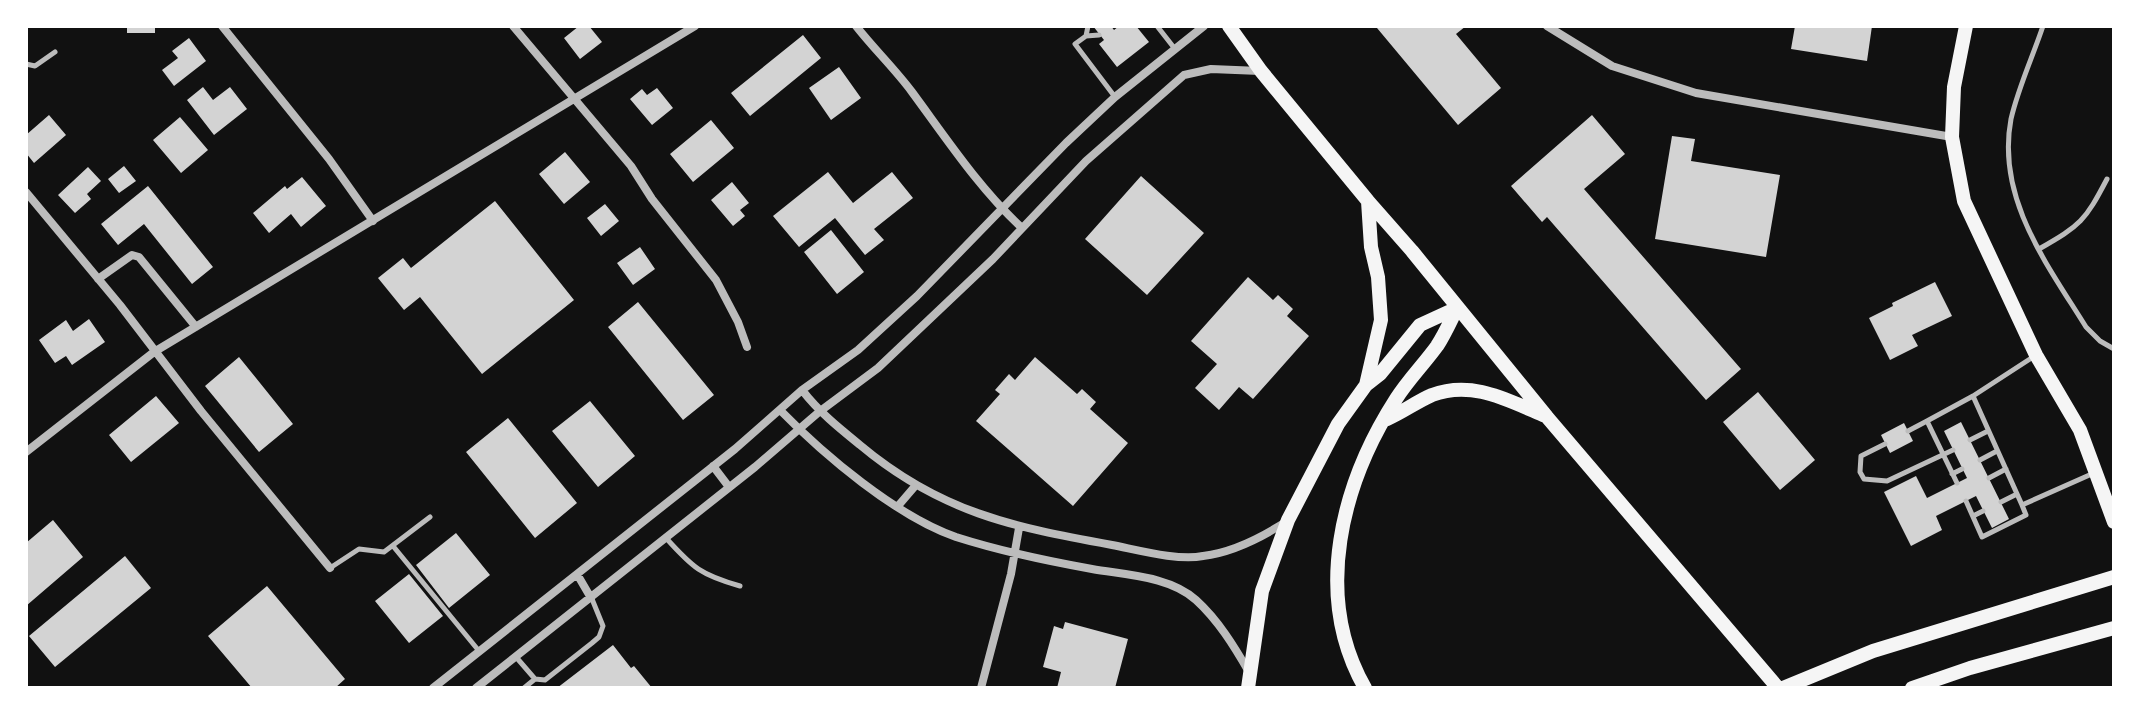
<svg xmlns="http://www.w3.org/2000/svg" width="2140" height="714" viewBox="0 0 2140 714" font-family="Barlow,sans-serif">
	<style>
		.building { fill: #d3d3d3 }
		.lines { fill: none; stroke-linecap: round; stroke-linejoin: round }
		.service { stroke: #bcbcbc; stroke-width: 5 }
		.minor { stroke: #bcbcbc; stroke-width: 8 }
		.secondary { stroke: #f5f5f5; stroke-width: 14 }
		.primary { stroke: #f5f5f5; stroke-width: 14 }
	</style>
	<rect width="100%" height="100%" fill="#111"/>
	<path class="building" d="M127,26H155V33H127Z
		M579,26H589L602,42L580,59L564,38Z
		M1093,26H1111L1114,30L1119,26H1136L1149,42L1117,67L1099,44L1104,40Z
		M1379,26H1466L1456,34L1501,88L1458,125L1377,28Z
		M1795,26H1872L1867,61L1791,49Z
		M803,35L821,58L750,116L731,93Z
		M189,38L206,61L174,86L162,70L178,58L172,51Z
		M839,67L861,98L831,120L809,88Z
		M203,87L213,100L230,87L247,109L214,135L187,100Z
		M657,88L673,108L652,125L630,99L642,89L647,95Z
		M49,115L66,135L34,163L26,153V135Z
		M1592,115L1625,154L1584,189L1741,369L1706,400L1547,217L1542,222L1511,186Z
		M180,117L208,150L181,173L153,140Z
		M711,120L734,148L693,182L670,154Z
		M1672,136L1695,139L1691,161L1780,175L1766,257L1655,239Z
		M565,152L590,182L564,204L539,174Z
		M124,166L136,181L119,193L108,179Z
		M88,167L101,181L87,194L91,199L75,213L58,195Z
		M828,172L853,203L892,172L913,198L874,229L884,240L865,255L835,218L799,247L773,216Z
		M1141,176L1204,233L1147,295L1085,239Z
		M302,177L326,206L301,227L291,214L269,233L253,213L285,186L287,189Z
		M732,182L749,203L740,210L745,216L733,226L711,200Z
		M148,186L213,267L192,284L144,224L118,245L101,224Z
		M495,201L574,300L482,374L420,297L404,310L378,278L403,258L411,268Z
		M605,204L619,221L601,236L587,218Z
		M831,230L864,272L837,294L804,252Z
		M640,247L655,269L633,285L617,263Z
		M1248,277L1273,300L1278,295L1293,309L1287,316L1309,336L1253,399L1239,387L1219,410L1195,388L1217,364L1191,341Z
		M1935,282L1952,316L1912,335L1918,346L1890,360L1869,318L1893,306L1892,303Z
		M638,302L714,395L683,420L608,327Z
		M89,319L105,342L72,365L66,356L55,363L39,340L66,320L73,331Z
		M239,357L293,424L259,452L205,386Z
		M1035,357L1077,394L1082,389L1096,402L1090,409L1128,443L1073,506L976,421L1000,394L995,390L1009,374L1015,380Z
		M1758,392L1815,460L1780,490L1723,422Z
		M156,396L179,423L131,462L109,435Z
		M590,401L635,456L598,487L552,431Z
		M508,418L577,503L535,538L466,452Z
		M1961,422L2009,519L1992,528L1976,496L1936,516L1942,530L1911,546L1884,492L1916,476L1927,498L1967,478L1944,431Z
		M1904,423L1913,441L1890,453L1881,435Z
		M53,520L83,557L26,606V543Z
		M456,533L490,575L449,608L416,565Z
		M125,556L151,588L55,667L29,636Z
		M409,574L443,616L409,643L375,601Z
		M267,586L345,679L335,688H252L208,636Z
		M1065,622L1128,639L1115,688H1057L1061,672L1043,667L1054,626L1063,629Z
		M613,645L631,668L634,666L652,688H557Z"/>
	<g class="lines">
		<path class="service" d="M1088,26L1086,36L1075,44L1115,97
			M1157,26L1175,49
			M2043,26C2033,56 2018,88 2011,119C1996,198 2047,264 2086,327L2100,341L2114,349
			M1086,36L1099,35
			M26,64L35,66L55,52
			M2039,249C2081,225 2085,221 2107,179
			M2033,357L1973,396L2022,505L2094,473
			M1908,431L1927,421
			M1970,440L1988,431
			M1885,444L1861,456L1860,472L1864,479L1887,481L1953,450
			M1980,460L1997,451
			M1952,474L1962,469
			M1989,478L2006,469
			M1957,483L1927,421L1973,396
			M1966,501L1982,537L2026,515L2022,505
			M2001,502L2017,494
			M1973,516L1983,511
			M666,538C693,568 701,575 740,586
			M393,546L479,651
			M330,568L359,549L384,552L430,517
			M516,657L535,679L545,680L592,643L599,637L603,626L592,599
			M524,688L535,679"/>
		<path class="minor" d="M222,26L329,159L373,221
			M513,26L631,166L652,199L716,280L738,322L747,347
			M856,26C874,49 895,69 912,92C946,138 979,188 1021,227
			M1547,26L1612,66L1696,93L1952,137
			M26,192L120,305L201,411L330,568
			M98,279L132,255L139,257L196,327
			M802,390C819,412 839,428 860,445C940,512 1012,527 1112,545C1138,550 1178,561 1203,556C1234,552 1261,538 1287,521
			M780,410C824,455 896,516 956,537C1000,551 1047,561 1092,569C1125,575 1170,576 1196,600C1218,620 1234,646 1249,672
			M26,452L154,352L695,26
			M713,466L729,487
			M898,506L916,485
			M577,574L591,598
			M433,688L735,449L802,390L858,350L917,296L1066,143L1115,97L1204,26
			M476,688L755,467L819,412L878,368L993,259L1086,161L1184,75L1211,69L1260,71
			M981,688L1011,574L1019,528"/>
		<path class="secondary" d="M1966,26L1954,87L1952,137L1964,201L2036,355L2080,430L2114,522"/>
		<path class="primary" d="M1229,26L1261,71L1368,201L1412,251L1547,417L1778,688
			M1366,385L1381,320L1378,277L1371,247L1368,201
			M1387,419C1403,412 1416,402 1432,395C1472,380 1507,400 1543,415
			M1248,688L1262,591L1288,520L1338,424L1366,385L1380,374L1420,325L1457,308
			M1365,688C1312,595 1342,483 1396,399C1408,380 1424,364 1437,346C1445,334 1451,320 1457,308
			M1783,688L1873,651L2114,577
			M1912,688L1970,668L2114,628"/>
	</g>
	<rect width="2140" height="714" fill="none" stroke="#ffffff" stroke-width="56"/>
</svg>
